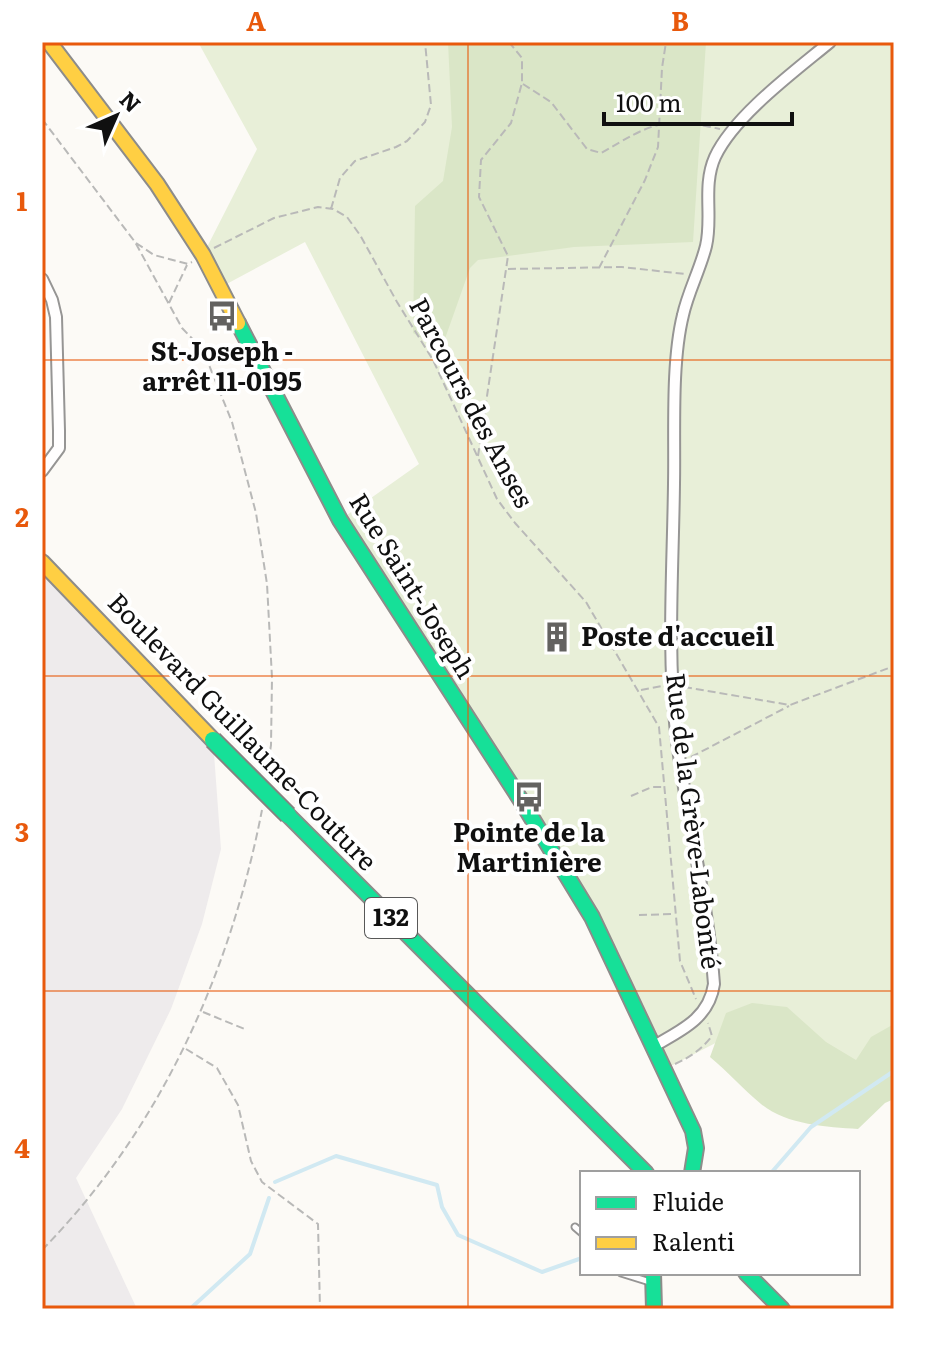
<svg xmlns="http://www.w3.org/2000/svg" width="936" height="1351" viewBox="0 0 936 1351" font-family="Literata,serif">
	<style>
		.industrial { fill: #eeebec }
		.green { fill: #e8efd8 }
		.forest { fill: #dae6c7 }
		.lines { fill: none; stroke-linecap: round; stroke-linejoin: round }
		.stream { stroke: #d1e9f2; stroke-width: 4 }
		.lane-casing { stroke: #969594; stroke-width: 9 }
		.street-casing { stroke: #969594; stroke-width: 14 }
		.fast-casing { stroke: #8d8c8a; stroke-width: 18 }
		.slow-casing { stroke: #8d8c8a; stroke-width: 18 }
		.path { stroke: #b9b9b8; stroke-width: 2; stroke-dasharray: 8 4; stroke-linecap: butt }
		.lane { stroke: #fffefe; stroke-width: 5 }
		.street { stroke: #fffefe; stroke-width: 10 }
		.fast { stroke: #16e098; stroke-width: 14 }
		.slow { stroke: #ffcf43; stroke-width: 14 }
		.fast-bridge-casing { stroke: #848381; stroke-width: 20; stroke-linecap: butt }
		.fast-bridge { stroke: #16e098; stroke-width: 16 }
		.grid { fill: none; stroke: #e8590c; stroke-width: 2; stroke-opacity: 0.55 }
		.labels { text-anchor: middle; stroke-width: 8; stroke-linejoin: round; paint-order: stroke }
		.shield { fill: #fff; stroke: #585858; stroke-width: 2 }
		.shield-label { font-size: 24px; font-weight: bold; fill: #101010 }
		.poi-label { font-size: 26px; font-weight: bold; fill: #101010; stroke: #fff }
		.street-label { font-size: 26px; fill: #101010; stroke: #fff }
		.neatline { fill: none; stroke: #e8590c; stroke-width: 3 }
		.grid-label { font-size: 26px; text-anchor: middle; font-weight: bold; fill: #e8590c }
	</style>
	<rect width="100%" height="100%" fill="#fcfaf6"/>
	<path class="industrial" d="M42,562L213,740L221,849L202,924L171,1009L122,1109L76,1178L137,1309H42Z"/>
	<path class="green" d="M198,42H894V1071L735,1033L663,1070L592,917L340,520L419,464L305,242L221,287L203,255L257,149Z"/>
	<path class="forest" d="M448,42H706L693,242L574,247L478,260L470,268L441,350L413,333L415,206L443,181L452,127Z
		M752,1003L787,1007L826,1042L856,1060L871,1037L894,1024V1099L885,1103L858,1129C827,1127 786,1125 761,1104C743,1089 728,1072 710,1057L726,1013Z"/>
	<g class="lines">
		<path class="stream" d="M771,1173L811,1127L894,1071
			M275,1182L336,1156L437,1185L442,1207L458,1235L542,1272L582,1258
			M190,1309L250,1254L269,1198"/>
		<g class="lane-casing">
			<path id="lane" d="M575,1227L582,1233
				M621,1273L650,1282"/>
		</g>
		<g class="street-casing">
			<path id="street" d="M42,279L52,300L56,317L59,431V448L42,471
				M652,1047C680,1031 709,1019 714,984C708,900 686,817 676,733C667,651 673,567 674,484C675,434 671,363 683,315C688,292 700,270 706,246C713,217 702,186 715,157C734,116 795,71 830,42"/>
		</g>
		<g class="fast-casing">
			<path id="fast" d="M238,323L340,520L522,802L592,917L693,1131L696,1148L692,1173
				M288,815L646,1173
				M653,1273L654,1309
				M746,1273L782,1309"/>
		</g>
		<g class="slow-casing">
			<path id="slow" d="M49,42L157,184L203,255L238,323
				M42,562L213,740"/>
		</g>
		<path class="path" d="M523,84L551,102L587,149L601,153C652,124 660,116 720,129
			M42,119L135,242L182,328L203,350L232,422L256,513L267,584L272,678L271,745L267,772
			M331,209L340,178L355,161L396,147L407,141L425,122L431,105L425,42
			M136,243L154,255L188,264L192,262
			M214,248L274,218L318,207L333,209L347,217L360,235L397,302L433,360L497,499L515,523L586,602L659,727L680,961L696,999
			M599,268L645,180L658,147L662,68L666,42
			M508,269L622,267L685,274
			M169,303L187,265
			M478,456L508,256L479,197L481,160L511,123L522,83V58L509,42
			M684,687L790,705L894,666
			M641,690L662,686
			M691,757L789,706
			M631,796L652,787H664
			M639,915L675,914
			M203,1012L247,1030
			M186,1049L217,1068L238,1105L251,1161L262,1182L318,1224L320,1309
			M675,1064C690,1057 701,1050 712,1036L708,1023
			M42,1250C160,1130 230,974 262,810"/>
		<use href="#lane" class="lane"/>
		<use href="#street" class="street"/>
		<use href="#fast" class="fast"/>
		<use href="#slow" class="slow"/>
		<g class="fast-bridge-casing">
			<path id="fast-bridge" d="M213,740L288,815"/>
		</g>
		<use href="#fast-bridge" class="fast-bridge"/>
	</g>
	<path class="grid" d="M468,42V1309M42,360H894M42,676H894M42,991H894"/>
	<defs>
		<g id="bus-bare" transform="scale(2.4)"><path d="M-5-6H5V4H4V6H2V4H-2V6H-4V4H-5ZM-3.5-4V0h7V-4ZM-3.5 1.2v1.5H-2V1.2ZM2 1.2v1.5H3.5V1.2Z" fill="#636260" stroke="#fff" stroke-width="2.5" paint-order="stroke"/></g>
		<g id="building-bare" transform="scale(2.4)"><path d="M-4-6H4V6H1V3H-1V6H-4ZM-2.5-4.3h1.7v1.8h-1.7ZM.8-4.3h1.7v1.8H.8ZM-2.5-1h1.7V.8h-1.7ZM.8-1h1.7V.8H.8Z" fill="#636260" stroke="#fff" stroke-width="2.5" paint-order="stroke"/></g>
	</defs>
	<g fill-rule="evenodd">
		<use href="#bus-bare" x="222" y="316"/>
		<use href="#building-bare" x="557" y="637"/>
		<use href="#bus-bare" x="529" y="797"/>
	</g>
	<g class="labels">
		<rect class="shield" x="365" y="898" width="52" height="40" rx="6"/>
		<g class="shield-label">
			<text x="391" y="926">132</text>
		</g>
		<g class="poi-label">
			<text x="222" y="361">St-Joseph -<tspan x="222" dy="30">arrêt 11-0195</tspan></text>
			<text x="581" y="646" text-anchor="start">Poste d'accueil</text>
			<text x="529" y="842">Pointe de la<tspan x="529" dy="30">Martinière</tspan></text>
		</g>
		<g class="street-label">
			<text transform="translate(471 403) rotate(62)" y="9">Parcours des Anses</text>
			<text transform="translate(412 586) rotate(58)" y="9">Rue Saint-Joseph</text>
			<text transform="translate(242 732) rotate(46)" y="9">Boulevard Guillaume-Couture</text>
			<text transform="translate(693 821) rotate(83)" y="9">Rue de la Grève-Labonté</text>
		</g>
	</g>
	<rect width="936" height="1351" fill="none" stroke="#ffffff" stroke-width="88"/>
	<rect x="580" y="1171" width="280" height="104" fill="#ffffff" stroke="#9f9f9f" stroke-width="2"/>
	<rect x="596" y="1197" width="40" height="12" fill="#16e098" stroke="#9f9f9f" stroke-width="2"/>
	<text x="652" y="1211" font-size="24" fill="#101010">Fluide</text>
	<rect x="596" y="1237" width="40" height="12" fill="#ffcf43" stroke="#9f9f9f" stroke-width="2"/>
	<text x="652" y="1251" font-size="24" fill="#101010">Ralenti</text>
	<g transform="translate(116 116) rotate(45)" stroke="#ffffff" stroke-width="6" paint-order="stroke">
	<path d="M0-6L14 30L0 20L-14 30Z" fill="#101010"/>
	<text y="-12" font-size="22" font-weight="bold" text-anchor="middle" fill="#101010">N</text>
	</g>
	<path d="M604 112v12h188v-12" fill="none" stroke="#101010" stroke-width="4"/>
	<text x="616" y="112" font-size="24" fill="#101010" stroke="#ffffff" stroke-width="6" paint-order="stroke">100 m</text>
	<rect x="44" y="44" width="848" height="1263" class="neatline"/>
	<g class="grid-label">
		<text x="256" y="31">A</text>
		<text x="680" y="31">B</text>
		<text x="22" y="211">1</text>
		<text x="22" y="527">2</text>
		<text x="22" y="842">3</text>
		<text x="22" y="1158">4</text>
	</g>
</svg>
